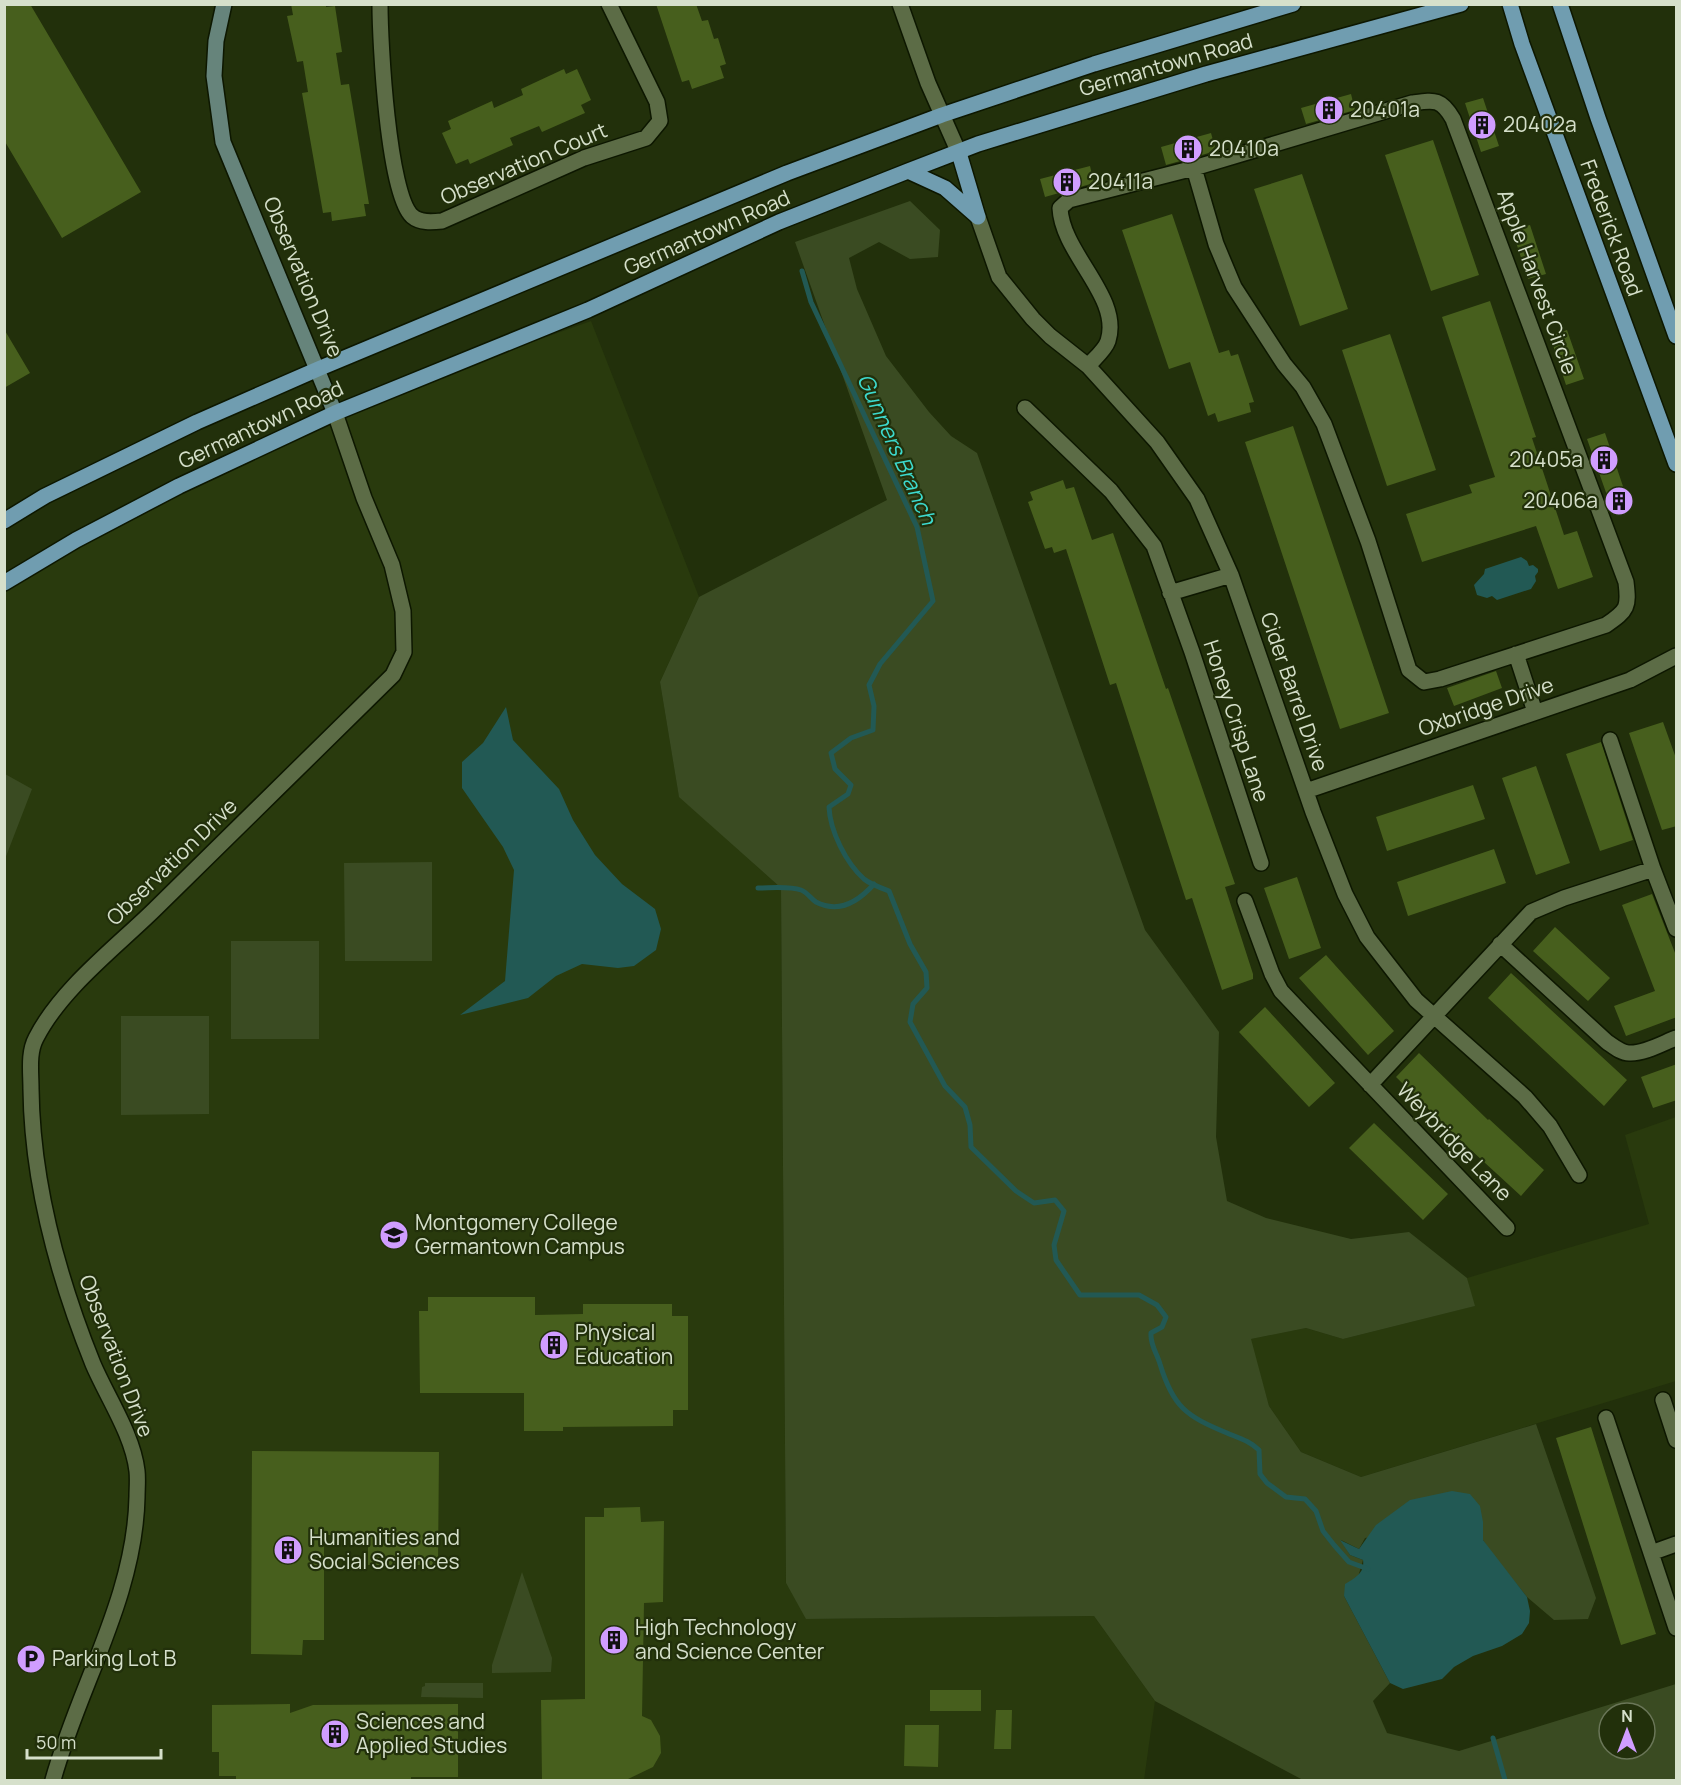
<svg xmlns="http://www.w3.org/2000/svg" width="1681" height="1785" viewBox="0 0 1681 1785" font-family="Manrope,sans-serif">
	<style>
		.built { fill: #293a0d }
		.green { fill: #3a4b22; fill-rule: evenodd }
		.water { fill: #225954 }
		.lines { fill: none; stroke-linecap: round; stroke-linejoin: round }
		.stream { stroke: #225954; stroke-width: 5 }
		.building { fill: #475f1d }
		.street-casing { stroke: #0d1700; stroke-width: 18 }
		.secondary-casing { stroke: #0d1700; stroke-width: 18 }
		.primary-casing { stroke: #0d1700; stroke-width: 18 }
		.street { stroke: #5c6c46; stroke-width: 15 }
		.secondary { stroke: #66847b; stroke-width: 15 }
		.primary { stroke: #709db0; stroke-width: 15 }
		.labels { text-anchor: middle; stroke-width: 4.5; stroke-linejoin: round; paint-order: stroke }
		.street-label { font-size: 21px; fill: #d6e0cb; stroke: #22300b }
		.poi-label { font-size: 21px; fill: #d6e0cb; stroke: #22300b; text-anchor: start }
		.water-label { font-size: 22px; font-style: italic; fill: #3dd9cd; stroke: #22300b }
	</style>
	<rect width="100%" height="100%" fill="#22300b"/>
	<path class="built" d="M591,321L699,597L660,682L679,796L781,888L786,1583L807,1619L1094,1616L1155,1701L1144,1780H5V583L335,413Z
		M1676,1117V1381L1361,1477L1301,1452L1269,1406L1250,1339L1306,1328L1343,1339L1474,1306L1467,1278L1649,1224L1625,1135Z"/>
	<path class="green" d="M910,201L940,230L938,257L910,259L879,242L849,258L857,289L886,356L929,412L951,436L977,453L1145,930L1219,1032L1216,1137L1227,1201L1266,1218L1351,1239L1409,1232L1467,1278L1475,1306L1343,1339L1306,1328L1251,1339L1269,1406L1301,1452L1361,1477L1536,1424L1596,1598L1588,1619L1554,1620L1527,1597L1490,1551L1483,1540V1522L1365,1538L1359,1549L1341,1540L1350,1555L1363,1560L1358,1577L1344,1596L1390,1683L1373,1701L1387,1733L1459,1751L1676,1684V1780H1303L1155,1701L1094,1616L806,1619L786,1583L781,888L679,797L660,682L699,597L887,500L795,242ZM1609,1713H1645V1749H1609Z
		M5,774L32,789L5,859Z
		M432,862V961H345L344,863Z
		M231,941H319V1039H231Z
		M121,1016H209V1114L121,1115Z
		M522,1572L552,1658L551,1672L492,1673V1665Z
		M425,1683H483V1698L421,1697L422,1687L425,1686Z"/>
	<path class="water" d="M1521,557L1527,561L1529,566L1533,565L1538,569V572L1535,576L1536,581L1531,589L1497,600L1492,596L1487,598L1477,595L1474,585L1484,574L1485,569Z
		M506,707L513,740L559,789L573,820L595,855L622,884L655,909L661,929L656,950L634,966L618,968L582,964L556,976L528,998L460,1015L505,981L514,870L503,847L462,788V762L483,743Z
		M1452,1491L1470,1494L1480,1506L1483,1522V1540L1527,1597L1530,1611L1529,1623L1522,1634L1502,1646L1473,1656L1454,1667L1442,1679L1403,1689L1390,1683L1344,1596L1345,1584C1355,1578 1365,1573 1363,1560L1350,1555L1340,1540L1359,1549L1376,1525L1410,1500Z"/>
	<g class="lines">
		<path class="stream" d="M802,271L811,302L917,527L933,601L880,664L869,685L874,706L873,730L851,738L831,753L835,769L851,785L848,794L829,807C830,831 846,863 864,879C870,884 881,888 889,891L910,944L926,972L927,988L913,1004L910,1022L945,1086L965,1107L970,1125L971,1147L1016,1191L1034,1203L1055,1200L1064,1211L1054,1245L1056,1260L1080,1295H1139L1157,1305L1166,1317L1162,1327L1151,1333C1150,1345 1157,1353 1160,1364C1173,1407 1186,1416 1227,1433C1239,1438 1250,1441 1259,1450L1260,1474L1267,1483L1286,1497L1305,1499L1316,1511L1323,1531L1334,1545L1349,1562L1368,1569
			M758,888C771,888 789,886 801,890C807,892 811,899 816,902C839,914 859,901 874,884
			M1493,1738L1505,1780"/>
	</g>
	<path class="building" d="M4,4H30L141,192L62,238L4,140Z
		M291,4H326V7L335,6L342,52L336,53L341,85L349,84L369,204H364L366,216L332,221L331,212L323,213L302,93L308,92L303,61L297,62L287,16L293,15Z
		M656,4H696L702,21L708,20L714,39L718,38L726,64L720,66L724,78L692,89L689,80L682,82Z
		M564,69L566,74L577,69L591,100L581,105L585,113L542,132L539,126L510,138L513,145L470,164L468,159L456,164L442,133L451,129L448,121L492,101L494,108L523,95L521,89Z
		M1351,94L1355,110L1306,124L1301,108Z
		M1483,98L1499,146L1481,152L1465,103Z
		M1211,133L1216,151L1166,165L1161,147Z
		M1433,140L1479,275L1431,291L1385,155Z
		M1090,166L1094,183L1045,197L1040,179Z
		M1302,174L1348,309L1300,326L1254,189Z
		M1172,214L1219,353L1229,350L1231,356L1238,354L1254,402L1249,403L1251,412L1218,422L1215,413L1208,416L1190,362L1169,369L1122,230Z
		M1530,225L1546,274L1528,279L1512,230Z
		M1490,301L1536,437L1532,438L1564,535L1577,531L1593,577L1558,589L1536,526L1422,562L1406,514L1472,493L1469,485L1495,477L1442,317Z
		M4,329L30,373L4,388Z
		M1567,330L1584,379L1566,385L1550,336Z
		M1390,334L1436,470L1387,486L1342,350Z
		M1293,426L1389,713L1340,729L1245,442Z
		M1605,433L1631,510L1614,515L1587,439Z
		M1063,480L1066,489L1074,487L1092,540L1113,533L1166,689L1168,688L1235,884L1225,887L1253,974V979L1222,990L1192,898L1186,900L1116,683L1110,685L1066,549L1054,553L1052,547L1045,549L1028,502L1033,500L1030,492Z
		M1496,671L1502,688L1454,706L1447,688Z
		M1663,722L1677,761V826L1662,830L1629,733Z
		M1601,742L1633,840L1600,851L1566,754Z
		M1536,766L1570,863L1536,875L1502,778Z
		M1473,785L1485,819L1387,851L1376,817Z
		M1494,849L1506,883L1408,916L1397,882Z
		M1297,877L1321,948L1289,959L1264,888Z
		M1652,894L1677,958V1017L1626,1036L1614,1006L1655,991L1622,905Z
		M1555,927L1610,978L1588,1001L1533,951Z
		M1326,955L1394,1031L1368,1055L1299,978Z
		M1511,973L1627,1080L1604,1106L1488,998Z
		M1265,1007L1335,1083L1309,1107L1239,1032Z
		M1419,1053L1488,1120L1489,1119L1544,1170L1521,1196L1459,1139L1396,1077Z
		M1677,1064V1100L1653,1108L1641,1077Z
		M1374,1123L1448,1194L1423,1220L1349,1148Z
		M428,1297H535V1315L583,1314V1304H672V1316H688V1410H673V1426L563,1427V1431H524V1393H420L419,1311H428Z
		M1591,1427L1656,1634L1621,1645L1556,1438Z
		M252,1451L439,1452L438,1565H368V1535H324V1640H303L302,1655L251,1654Z
		M640,1507L641,1522L664,1521L663,1602L644,1603L642,1716L651,1720L660,1736L661,1753L653,1767L626,1780H542L541,1700L585,1699V1517H604V1508Z
		M930,1690H981V1711H930Z
		M290,1704V1713L313,1705L458,1704V1777H411V1780H236V1776H219V1752H212V1705Z
		M996,1710H1012L1011,1749H994Z
		M905,1725H939L938,1767L904,1766Z"/>
	<g class="lines">
		<g class="street-casing">
			<path id="street" d="M380,4C380,42 388,194 412,216C420,223 432,222 442,221L584,158L646,138L660,121L657,102L609,4
				M900,4L928,83L959,153
				M978,217L999,277L1033,319L1050,336L1088,366L1157,442L1197,499L1231,575L1313,812L1345,894L1367,937L1416,1000L1525,1097L1550,1126L1579,1175
				M1088,366C1094,359 1105,350 1108,341C1122,297 1062,254 1060,208L1069,200L1194,168L1412,103C1434,100 1441,98 1453,119L1626,582C1629,607 1628,610 1606,625L1440,679L1424,682L1409,670L1368,541L1324,424L1303,387L1284,364L1234,287L1216,244L1194,168
				M1025,408L1111,491L1154,546L1192,652L1261,863
				M1170,593L1231,575
				M1516,654L1535,712
				M1610,740L1653,869L1676,929
				M1306,791L1630,680L1676,656
				M1245,901L1272,974L1281,991L1507,1228
				M1500,944L1607,1042C1613,1046 1621,1053 1629,1053C1644,1054 1663,1043 1676,1038
				M1370,1085L1531,912L1564,898L1653,869
				M1663,1400L1676,1440
				M1606,1418L1676,1628
				M1651,1553L1676,1544
				M53,1780C79,1686 135,1597 137,1497C137,1489 138,1479 137,1471C133,1435 107,1397 93,1364C58,1277 32,1183 31,1089C31,1072 28,1053 36,1038C61,989 115,948 154,910C234,832 313,753 393,675L404,652L403,611L392,565L364,498L335,413"/>
		</g>
		<g class="secondary-casing">
			<path id="secondary" d="M224,4L216,41L214,76L223,142L335,413"/>
		</g>
		<g class="primary-casing">
			<path id="primary" d="M1510,4L1522,44L1676,464
				M1560,4L1598,118L1676,336
				M959,153L978,217
				M908,171L945,188L978,217
				M4,521L45,496L197,422L318,369L787,173L942,115L1094,64L1293,4
				M4,583L76,540L179,486L335,413L588,310L779,222L908,171L978,144L1206,74L1461,4"/>
		</g>
		<use href="#street" class="street"/>
		<use href="#secondary" class="secondary"/>
		<use href="#primary" class="primary"/>
	</g>
	<defs>
		<g id="building-disc" transform="scale(1.5)"><circle r="9.5" fill="#d09dff" stroke="#22300b"/><path d="M-4-6H4V6H1V3H-1V6H-4ZM-2.5-4.3h1.7v1.8h-1.7ZM.8-4.3h1.7v1.8H.8ZM-2.5-1h1.7V.8h-1.7ZM.8-1h1.7V.8H.8Z" fill="#111"/></g>
		<g id="university-disc" transform="scale(1.5)"><circle r="9.5" fill="#d09dff" stroke="#22300b"/><path d="M0-5L7-2L0 1L-7-2ZM-4 1L0 2.5L4 1V4Q0 6-4 4Z" fill="#111"/></g>
		<g id="parking-disc" transform="scale(1.5)"><circle r="9.5" fill="#d09dff" stroke="#22300b"/><path d="M-3.5-5.5H1a3.5 3.5 0 0 1 0 7H-1V5.5H-3.5ZM-1-3.4V-.6H.8a1.4 1.4 0 0 0 0-2.8Z" fill="#111"/></g>
	</defs>
	<g fill-rule="evenodd">
		<use href="#building-disc" x="1329" y="110"/>
		<use href="#building-disc" x="1482" y="125"/>
		<use href="#building-disc" x="1188" y="149"/>
		<use href="#building-disc" x="1067" y="182"/>
		<use href="#building-disc" x="1604" y="460"/>
		<use href="#building-disc" x="1619" y="501"/>
		<use href="#university-disc" x="394" y="1235"/>
		<use href="#building-disc" x="554" y="1345"/>
		<use href="#building-disc" x="288" y="1550"/>
		<use href="#building-disc" x="614" y="1640"/>
		<use href="#parking-disc" x="31" y="1659"/>
		<use href="#building-disc" x="335" y="1734"/>
	</g>
	<g class="labels">
		<g class="street-label">
			<text transform="translate(1166 65) rotate(-16)" y="7">Germantown Road</text>
			<text transform="translate(524 164) rotate(-23)" y="7">Observation Court</text>
			<text transform="translate(1611 228) rotate(70)" y="7">Frederick Road</text>
			<text transform="translate(707 233) rotate(-24)" y="7">Germantown Road</text>
			<text transform="translate(303 277) rotate(67)" y="7">Observation Drive</text>
			<text transform="translate(1537 282) rotate(70)" y="7">Apple Harvest Circle</text>
			<text transform="translate(261 425) rotate(-25)" y="7">Germantown Road</text>
			<text transform="translate(1294 692) rotate(71)" y="7">Cider Barrel Drive</text>
			<text transform="translate(1486 707) rotate(-19)" y="7">Oxbridge Drive</text>
			<text transform="translate(1236 721) rotate(72)" y="7">Honey Crisp Lane</text>
			<text transform="translate(172 862) rotate(-44)" y="7">Observation Drive</text>
			<text transform="translate(1454 1142) rotate(46)" y="7">Weybridge Lane</text>
			<text transform="translate(116 1356) rotate(69)" y="7">Observation Drive</text>
		</g>
		<g class="poi-label">
			<text x="1350" y="117">20401a</text>
			<text x="1503" y="132">20402a</text>
			<text x="1209" y="156">20410a</text>
			<text x="1088" y="189">20411a</text>
			<text x="1583" y="467" text-anchor="end">20405a</text>
			<text x="1598" y="508" text-anchor="end">20406a</text>
			<text x="415" y="1230">Montgomery College<tspan x="415" dy="24">Germantown Campus</tspan></text>
			<text x="575" y="1340">Physical<tspan x="575" dy="24">Education</tspan></text>
			<text x="309" y="1545">Humanities and<tspan x="309" dy="24">Social Sciences</tspan></text>
			<text x="635" y="1635">High Technology<tspan x="635" dy="24">and Science Center</tspan></text>
			<text x="52" y="1666">Parking Lot B</text>
			<text x="356" y="1729">Sciences and<tspan x="356" dy="24">Applied Studies</tspan></text>
		</g>
		<g class="water-label">
			<text transform="translate(897 449) rotate(66)" y="8">Gunners Branch</text>
		</g>
	</g>
	<rect width="1681" height="1785" fill="none" stroke="#d6e0cb" stroke-width="12"/>
	<g transform="translate(1627 1731)"><circle r="28" fill="#22300b" stroke="#6a7658" stroke-width="1.5"/>
	<path d="M0-4.5L10 22L0 15L-10 22Z" fill="#d09dff"/>
	<text y="-9" font-size="16" font-weight="bold" text-anchor="middle" fill="#d6e0cb">N</text>
	</g>
	<path d="M27 1749v9h134v-9" fill="none" stroke="#d6e0cb" stroke-width="3"/>
	<text x="36" y="1749" font-size="18" fill="#d6e0cb" stroke="#22300b" stroke-width="4.5" paint-order="stroke">50 m</text>
</svg>
